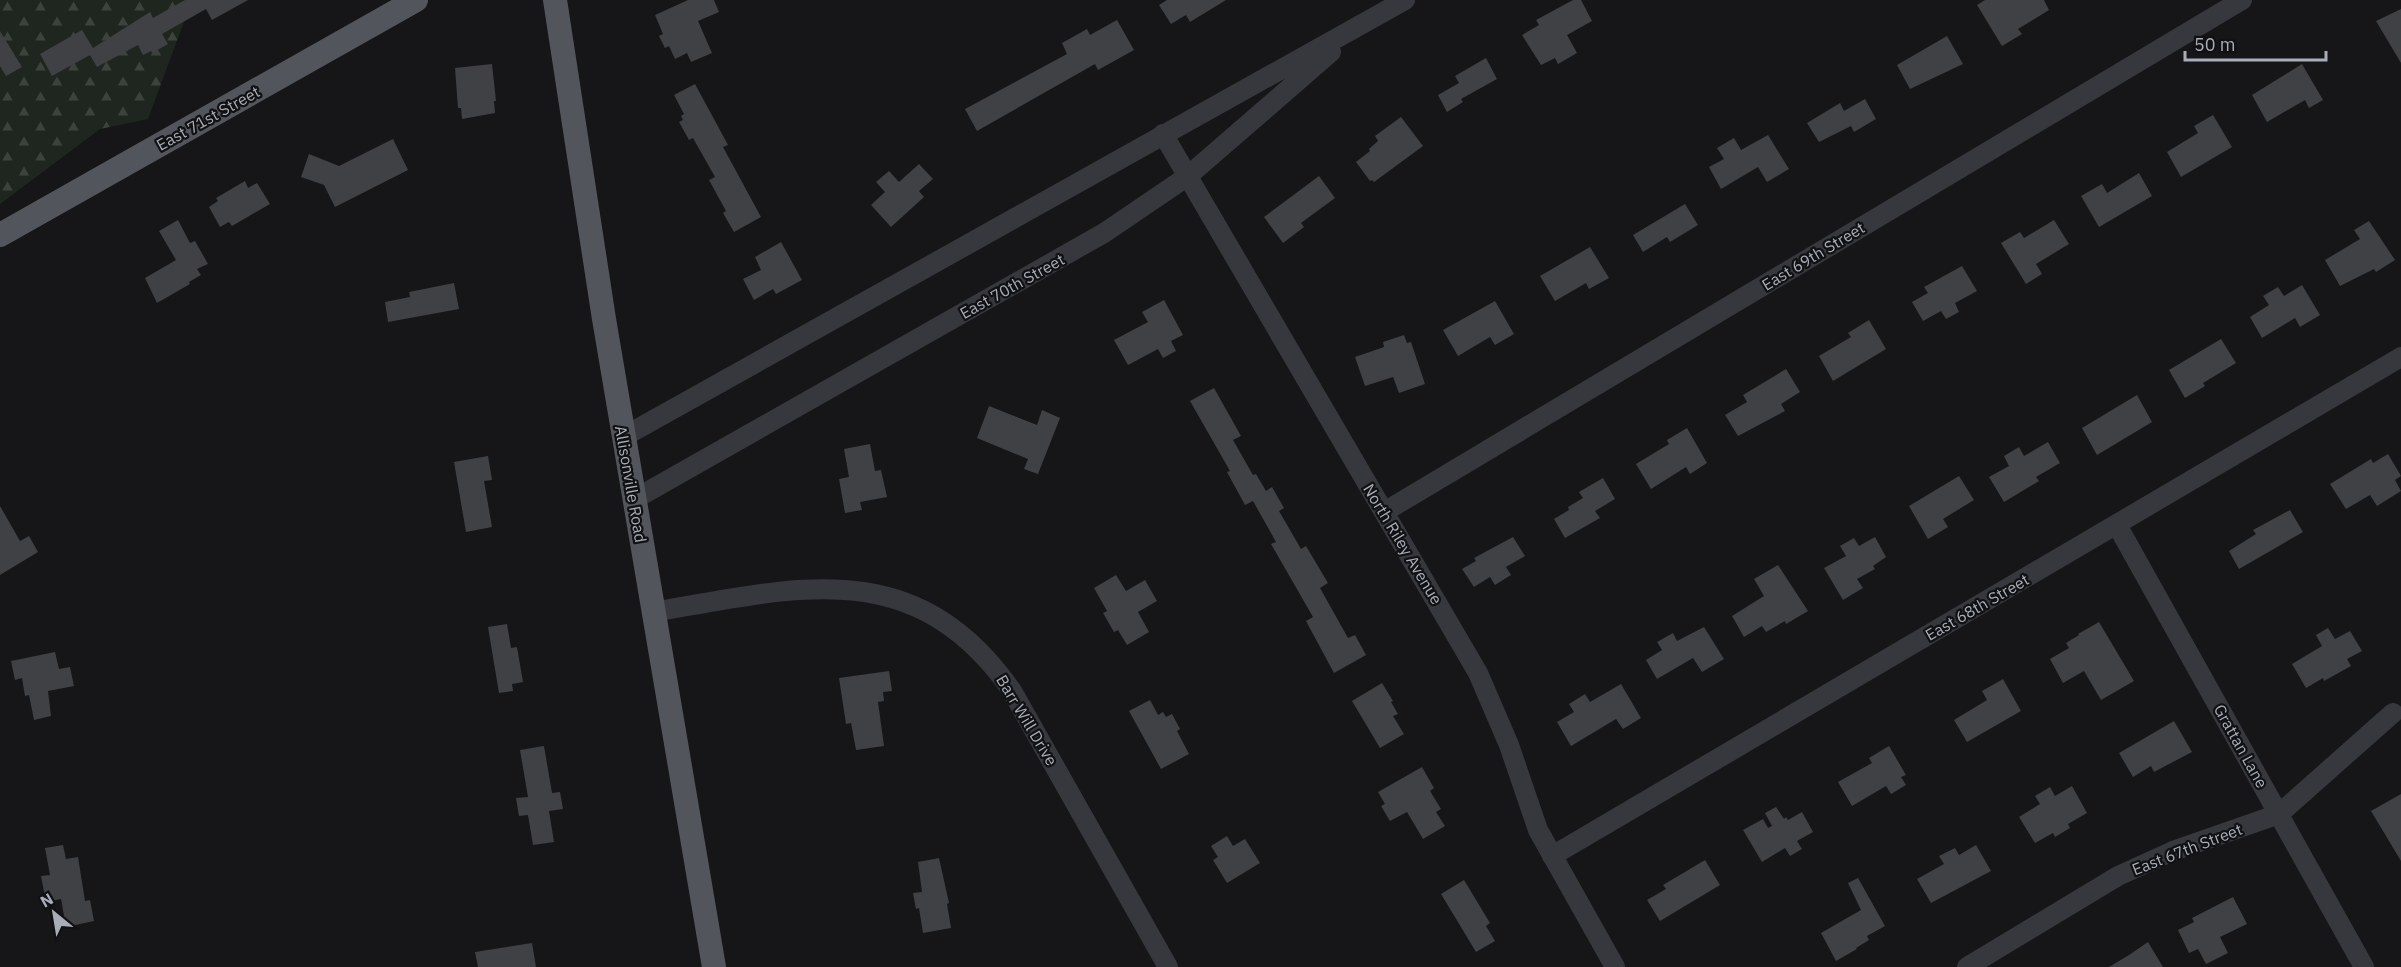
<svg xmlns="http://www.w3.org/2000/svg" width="2401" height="967" viewBox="0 0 2401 967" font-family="'IBM Plex Sans',sans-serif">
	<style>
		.forest { fill: url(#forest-firs) }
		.building { fill: #404145 }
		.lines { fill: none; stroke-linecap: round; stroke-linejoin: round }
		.minor { stroke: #37383d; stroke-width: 20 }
		.major { stroke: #53555c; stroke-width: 24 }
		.labels { text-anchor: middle; stroke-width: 4.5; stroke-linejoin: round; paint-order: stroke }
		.street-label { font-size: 16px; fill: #a8adb8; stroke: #111113 }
	</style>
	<defs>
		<pattern id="forest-firs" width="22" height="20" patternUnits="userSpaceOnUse" patternTransform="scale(1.5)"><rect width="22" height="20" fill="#1e261f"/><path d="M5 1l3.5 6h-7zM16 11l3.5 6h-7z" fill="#3c433d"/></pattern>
	</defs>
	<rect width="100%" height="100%" fill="#161618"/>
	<path class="forest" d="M0,0H192L148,119L100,129L0,204Z"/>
	<path class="building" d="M185,0H248L212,20L206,9L162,34L168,44L152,53L151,51L143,55L138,45L97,67L90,55L52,76L40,54L82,30L93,48L150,12L153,18Z
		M688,0H714L719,12L698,21L712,53L691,62L687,53L675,59L669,46L665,48L659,36L663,34L655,15Z
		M1167,0H1226L1190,22L1186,15L1171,24L1159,5Z
		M1573,0H1581L1592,21L1567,35L1577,53L1558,64L1555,58L1541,65L1522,35L1539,25L1536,20Z
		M1985,0H2044L2049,10L2018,29L2022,34L2002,46L1977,5Z
		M2401,9V63L2376,21Z
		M1117,20L1134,50L1098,70L1095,64L977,131L965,109L1067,54L1062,43L1087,29L1090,35Z
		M0,31L22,67L6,76L0,66Z
		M1947,36L1963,64L1910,89L1897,65Z
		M1486,58L1497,79L1461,99L1463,102L1447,112L1438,95L1459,83L1455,76Z
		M492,64L496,101H494L495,113L462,119L461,108H458L455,68Z
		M2302,64L2323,100L2309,108L2305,100L2267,122L2252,95Z
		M695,84L728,145L723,147L761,217L734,232L723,213L726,211L709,180L715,177L693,138L689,140L679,122L683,120L681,116L684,114L674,95Z
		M1865,99L1876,119L1854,132L1851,126L1819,142L1807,123L1840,103L1844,111Z
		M2213,115L2232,147L2181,177L2167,152L2198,133L2194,126Z
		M1401,117L1423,146L1374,182L1372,180L1370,181L1356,162L1370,151L1369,149L1378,141L1375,136Z
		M1768,135L1789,169L1767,182L1758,167L1721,189L1709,167L1724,159L1717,148L1734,138L1741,150Z
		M393,139L408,170L335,207L324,185L301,177L309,154L339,166Z
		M919,164L933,179L919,191L924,197L891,227L871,205L885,192L876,182L889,171L899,182Z
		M2139,173L2152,196L2099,227L2081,196L2102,184L2107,193Z
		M1319,176L1335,198L1301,223L1304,227L1283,243L1264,217Z
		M245,181L248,188L257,183L270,204L232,226L229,222L220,227L209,207L218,201L216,198Z
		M1685,204L1698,225L1670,242L1667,237L1643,252L1633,235Z
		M178,220L190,243L195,241L208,264L197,269L201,275L189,282L190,284L157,303L145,278L176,260L159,231Z
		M2054,220L2069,244L2036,264L2042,274L2026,284L2001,243L2020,232L2024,238Z
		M2369,221L2395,260L2376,272L2374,269L2340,286L2325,260L2360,239L2354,230Z
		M781,242L802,280L776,294L773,289L754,300L743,279L761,270L755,257Z
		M1590,247L1609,278L1589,289L1586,283L1555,301L1540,276Z
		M1962,266L1977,291L1955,303L1959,312L1946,319L1941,311L1923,321L1912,302L1928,293L1924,287Z
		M454,283L459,309L388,322L385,302L410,297L409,292Z
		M2302,285L2320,315L2300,327L2295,318L2262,338L2250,317L2269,305L2263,296L2278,287L2284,296Z
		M1164,300L1183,335L1171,341L1176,351L1163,358L1158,349L1128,365L1114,340L1148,322L1142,312Z
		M1495,301L1514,334L1495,345L1490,337L1458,356L1443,330Z
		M1869,320L1886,349L1833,381L1819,356L1851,337L1848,333Z
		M1404,335L1407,343L1411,342L1425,384L1399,393L1393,377L1365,386L1355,357L1384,347L1383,342Z
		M2221,339L2236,363L2203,383L2205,386L2185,398L2169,370Z
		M1786,369L1800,392L1781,404L1785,411L1738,436L1725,415L1747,402L1743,395Z
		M1214,388L1241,436L1233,440L1253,475L1256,474L1266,491L1272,487L1284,508L1279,511L1301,549L1306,546L1328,583L1320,588L1348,638L1355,635L1366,655L1334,673L1306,621L1313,617L1271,544L1276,542L1253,501L1245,505L1227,472L1230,471L1190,401Z
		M2137,395L2152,422L2097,455L2082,428Z
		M989,406L1037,425L1042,410L1060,418L1038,474L1024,469L1028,459L977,438Z
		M1687,428L1707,463L1690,474L1686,467L1651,489L1636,464L1669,444L1667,440Z
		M2048,442L2060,463L2036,477L2039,481L2004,502L1989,477L2009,466L2004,456L2019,447L2024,456Z
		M870,444L875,471L881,470L887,497L860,502L862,510L845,513L839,479L849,477L844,449Z
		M2388,454L2401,476L2395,480L2401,491L2377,506L2370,495L2346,509L2330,484L2371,459L2373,463Z
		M488,456L492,480L484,481L492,527L466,532L454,462Z
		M1959,476L1974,500L1943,519L1948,527L1928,539L1909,506Z
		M1603,478L1615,499L1595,511L1600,518L1565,538L1554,519L1569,510L1568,507L1583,498L1579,492Z
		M0,506L20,541L29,536L38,552L0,575Z
		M2290,510L2303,532L2239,569L2229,551L2256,534L2253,530Z
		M1513,537L1525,556L1506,567L1511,575L1495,585L1490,577L1474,587L1462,569L1476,561L1474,558Z
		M1875,537L1886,557L1873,566L1875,569L1857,579L1863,588L1843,600L1824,568L1846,556L1840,546L1854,538L1859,546Z
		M1778,565L1808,611L1786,624L1785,621L1766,632L1762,626L1744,637L1732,616L1764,596L1754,579Z
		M1116,575L1126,591L1145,580L1157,601L1138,612L1149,632L1127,645L1118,630L1114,632L1103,613L1107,611L1094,588Z
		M2099,622L2134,681L2101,700L2084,671L2063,683L2050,659L2069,648L2066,643L2079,635L2078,634Z
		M507,624L511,648L517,647L523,682L512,684L513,691L499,693L488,627Z
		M1704,627L1724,659L1702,672L1693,658L1657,679L1646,660L1662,650L1657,642L1673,633L1677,641Z
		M2328,628L2335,639L2350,631L2362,651L2347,659L2351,666L2324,681L2323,678L2306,688L2292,664L2322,646L2316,635Z
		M55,652L59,669L70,667L74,686L48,691L51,716L34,720L29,695L25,696L22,678L15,680L11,661Z
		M889,671L892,691L883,692L884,701L878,702L884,746L856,750L851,723L846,724L839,678Z
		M2003,679L2021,711L1967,742L1954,720L1987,700L1982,691Z
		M1382,683L1393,701L1391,702L1398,714L1393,716L1404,734L1380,748L1352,701Z
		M1621,684L1641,718L1623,729L1616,719L1571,746L1557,722L1574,712L1569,704L1585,694L1590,702Z
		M1150,700L1158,715L1163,712L1166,717L1172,714L1180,729L1177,731L1189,754L1161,769L1129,711Z
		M2174,721L2192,752L2154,772L2151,766L2133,777L2119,753Z
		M544,746L552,793L560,792L563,809L549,811L554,842L533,845L528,815L519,816L516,798L528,797L520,750Z
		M1889,746L1906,775L1901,777L1906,785L1891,794L1886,786L1852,806L1838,782L1872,763L1869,758Z
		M1422,767L1434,788L1430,791L1441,809L1436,812L1445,826L1423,839L1407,812L1390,821L1381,806L1385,804L1378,792Z
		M2072,786L2087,813L2068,824L2070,828L2055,837L2053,833L2035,843L2019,817L2040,804L2035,796L2050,787L2055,796Z
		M2401,794V861L2371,811Z
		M1776,807L1784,819L1786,817L1788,820L1802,812L1813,832L1797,841L1802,849L1790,856L1785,848L1762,862L1743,830L1763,819L1768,828L1772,826L1765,813Z
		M1227,836L1233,846L1245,839L1260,863L1227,883L1213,860L1218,857L1211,846Z
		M63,845L66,859L78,857L85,901L90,900L94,921L66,927L61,899L46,902L41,876L50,875L45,848Z
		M1976,845L1991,871L1931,903L1917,879L1944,864L1939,856L1955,848L1959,855Z
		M939,858L949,903L947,904L951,928L923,933L919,908L916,909L913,893L922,892L918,862Z
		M1705,860L1720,885L1660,921L1647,900L1666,889L1663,885Z
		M1858,878L1885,926L1867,936L1869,940L1856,948L1857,949L1836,961L1821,933L1861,910L1848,883Z
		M1464,880L1490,923L1486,926L1495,941L1476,952L1441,894Z
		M2233,897L2247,924L2220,937L2228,953L2206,964L2198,949L2189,953L2178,930L2194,922L2192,918Z
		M2148,942L2163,967H2109L2129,955Z
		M532,943L536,967H478L475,952Z"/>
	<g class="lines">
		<path class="minor" d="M1163,134L1478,673L1509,745L1538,830L1615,967
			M623,437L1405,0
			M633,500L1104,233L1188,176L1331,52
			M1384,512L2242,0
			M2117,525L2364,967
			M653,612C795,588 915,552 1012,691L1168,967
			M1552,856L2401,357
			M1967,967L2118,876L2173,851L2279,814L2393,713"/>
		<path class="major" d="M555,0L604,319L714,967
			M0,235L416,0"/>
	</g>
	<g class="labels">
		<g class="street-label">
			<text transform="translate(208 118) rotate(-29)" y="6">East 71st Street</text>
			<text transform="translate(1813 256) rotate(-31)" y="6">East 69th Street</text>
			<text transform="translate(1012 286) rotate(-29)" y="6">East 70th Street</text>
			<text transform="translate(631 484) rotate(80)" y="6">Allisonville Road</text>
			<text transform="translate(1403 544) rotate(59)" y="6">North Riley Avenue</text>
			<text transform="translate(1977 607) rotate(-30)" y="6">East 68th Street</text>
			<text transform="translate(1027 720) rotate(59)" y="6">Barr Will Drive</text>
			<text transform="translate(2241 746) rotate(61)" y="6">Grattan Lane</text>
			<text transform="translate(2187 849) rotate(-21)" y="6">East 67th Street</text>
		</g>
	</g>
	<g transform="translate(54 913) rotate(330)" stroke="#111113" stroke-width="4.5" paint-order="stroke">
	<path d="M0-4.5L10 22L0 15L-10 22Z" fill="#a8adb8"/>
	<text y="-9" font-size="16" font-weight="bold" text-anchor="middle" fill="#a8adb8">N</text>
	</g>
	<path d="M2185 51v9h141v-9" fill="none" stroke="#a8adb8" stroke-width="3"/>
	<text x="2194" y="51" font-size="18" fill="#a8adb8" stroke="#111113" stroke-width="4.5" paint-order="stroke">50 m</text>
</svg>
